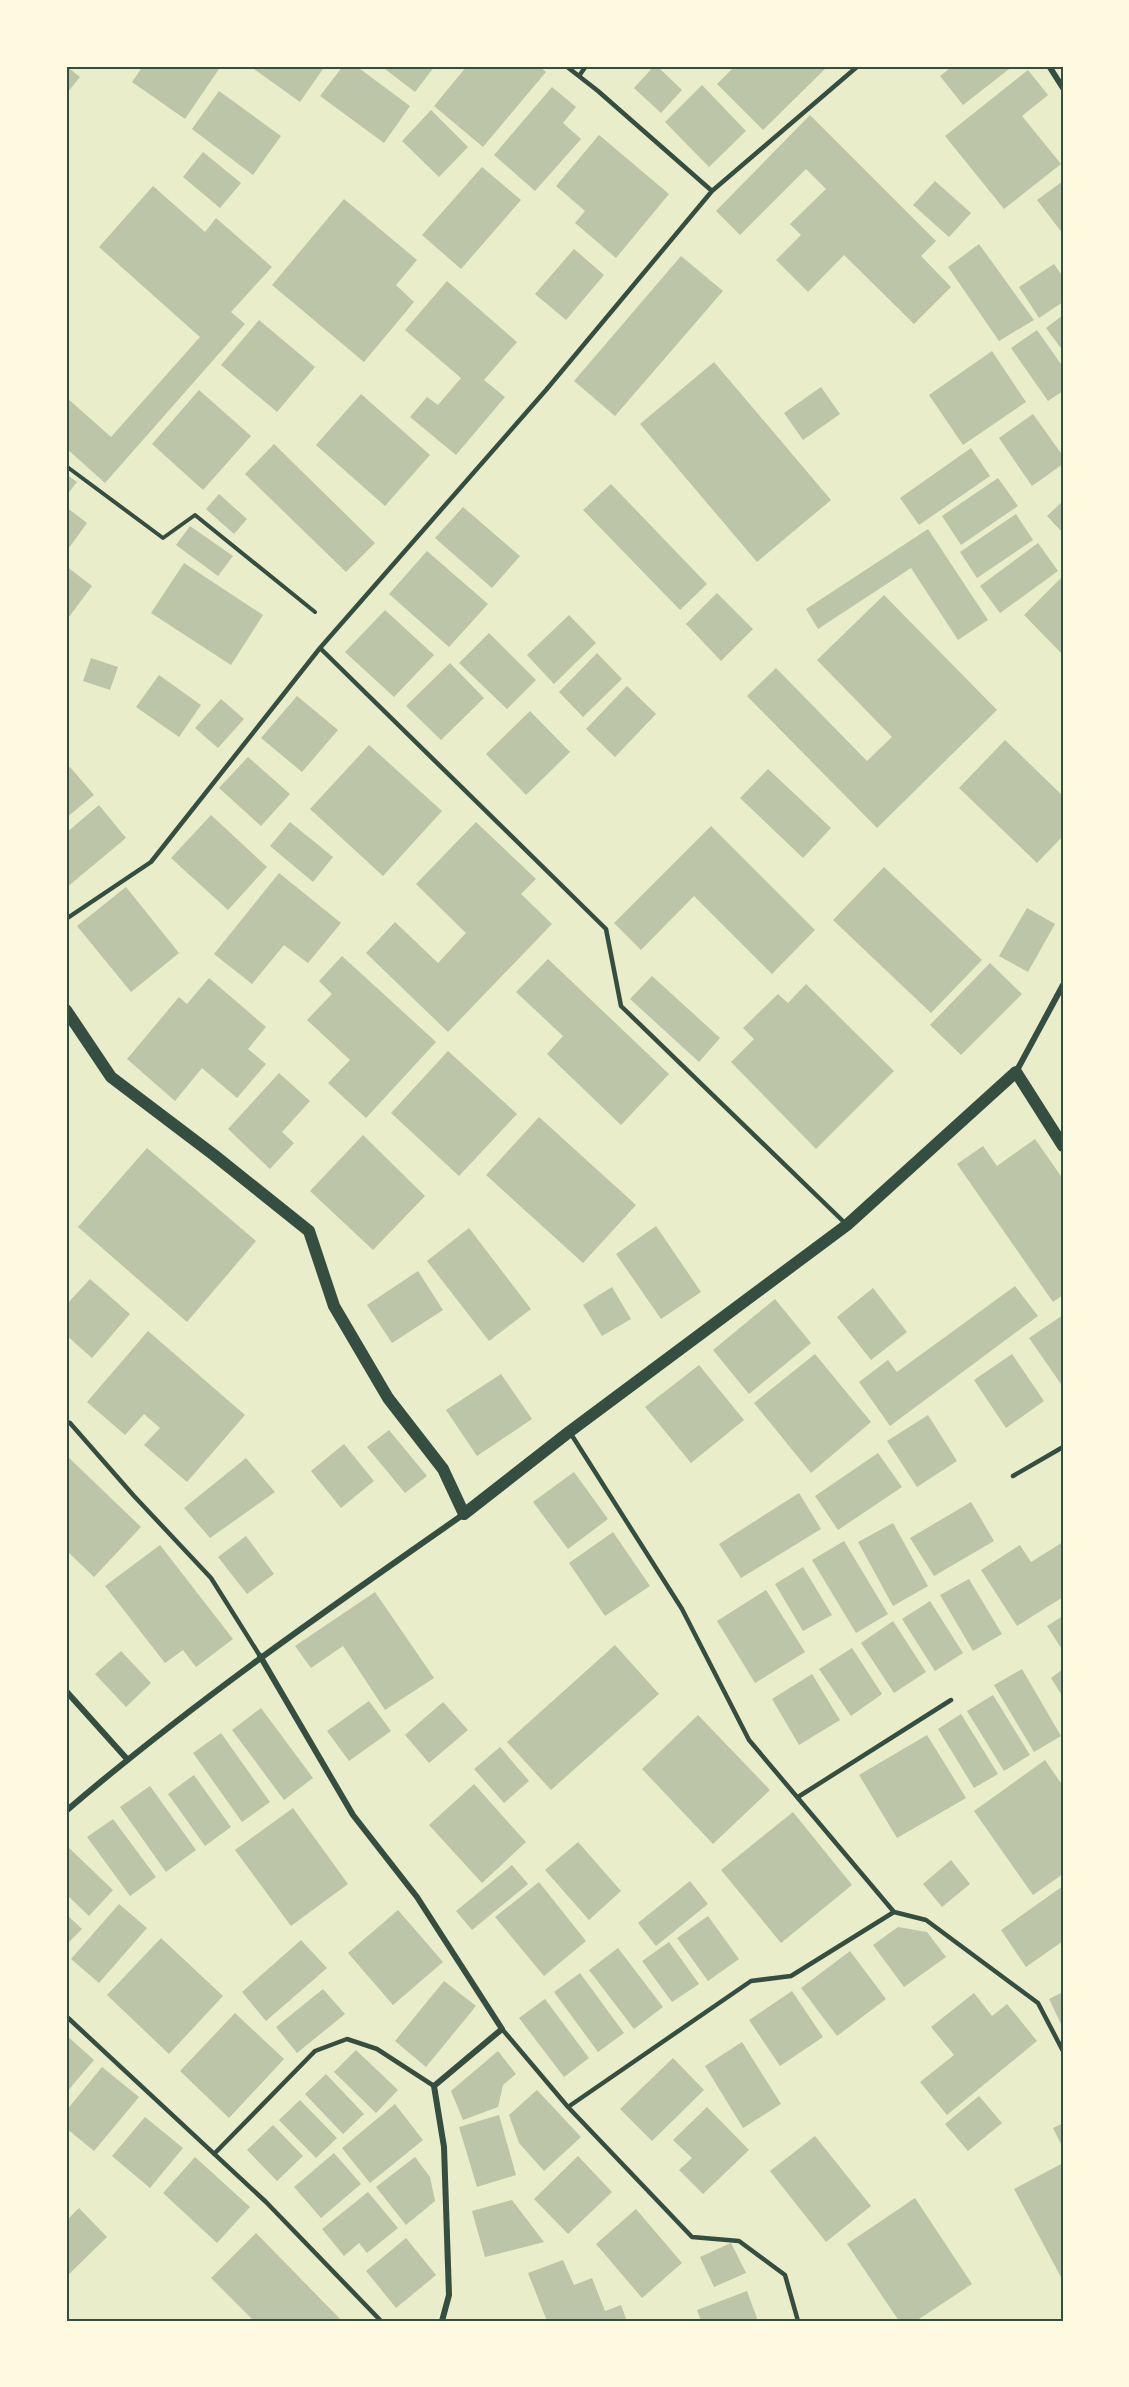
<svg xmlns="http://www.w3.org/2000/svg" width="1129" height="2387" viewBox="0 0 1129 2387" font-family="Inter,sans-serif">
	<style>
		.building { fill: #bcc5a7 }
		.lines { fill: none; stroke-linecap: round; stroke-linejoin: round }
		.path { stroke: #344e41; stroke-width: 4 }
		.service { stroke: #344e41; stroke-width: 4.5 }
		.minor { stroke: #344e41; stroke-width: 6 }
		.secondary { stroke: #344e41; stroke-width: 12 }
		.neatline { fill: none; stroke: #344e41; stroke-width: 2 }
	</style>
	<rect width="100%" height="100%" fill="#e9edc9"/>
	<path class="building" d="M66,66L80,77L66,94Z
		M143,66H221L185,119L132,82Z
		M250,66H325L300,102Z
		M343,66H356L410,106L384,143L320,96Z
		M381,66H435L415,92Z
		M467,66H539L546,72L483,147L434,106Z
		M654,66H657L682,90L661,113L634,88Z
		M735,66H828L763,130L717,84Z
		M953,66H1013L963,105L940,76Z
		M1028,70L1048,95L1022,116L1061,164L1004,209L945,136Z
		M702,85L746,131L709,167L665,122Z
		M552,87L576,107L563,123L581,139L535,191L494,155Z
		M219,91L281,136L253,175L192,129Z
		M431,110L468,147L439,177L402,141Z
		M810,115L936,241L921,256L951,287L914,324L844,255L808,292L776,260L801,235L790,224L826,189L806,169L740,235L716,211Z
		M599,135L669,194L616,258L575,223L585,211L556,186Z
		M203,152L241,183L220,208L183,177Z
		M482,167L521,200L461,269L422,235Z
		M935,181L971,213L949,237L913,205Z
		M1063,181V234L1037,200Z
		M153,186L205,232L216,218L272,267L231,312L245,324L105,483L66,448V397L111,437L200,337L99,247Z
		M344,199L417,260L396,285L414,302L364,362L272,285Z
		M979,244L1034,320L999,341L948,267Z
		M574,249L604,275L566,320L535,294Z
		M681,256L723,291L615,416L574,381Z
		M1054,264L1063,277V302L1039,318L1019,287Z
		M447,281L517,342L484,380L505,397L456,455L410,417L427,397L438,405L461,378L405,330Z
		M1063,315V351L1046,328Z
		M259,320L315,367L277,412L221,365Z
		M1037,330L1063,367V391L1048,401L1011,348Z
		M992,351L1026,402L963,445L929,395Z
		M714,362L831,500L757,562L640,424Z
		M821,387L840,414L803,440L784,413Z
		M199,390L251,436L203,490L152,444Z
		M361,394L430,455L385,506L316,445Z
		M1033,414L1063,456V464L1032,486L999,438Z
		M274,444L375,543L346,572L245,474Z
		M971,448L990,476L919,525L900,498Z
		M66,474L77,482L66,496Z
		M998,478L1018,506L961,545L942,516Z
		M611,484L707,584L680,610L583,510Z
		M219,494L247,519L234,534L206,509Z
		M1063,501V533L1047,516Z
		M66,507L87,523L66,552Z
		M463,507L520,556L492,588L435,538Z
		M1016,514L1033,540L977,578L960,552Z
		M190,526L233,556L218,576L176,545Z
		M928,529L988,620L958,640L911,568L818,629L806,609Z
		M1038,543L1058,571L1000,613L980,586Z
		M427,551L488,604L449,647L389,594Z
		M184,563L263,615L231,665L151,613Z
		M66,566L92,586L66,621Z
		M1063,576V655L1024,615Z
		M717,593L753,629L721,661L686,624Z
		M884,595L997,710L877,828L747,696L776,668L867,761L892,737L817,660Z
		M385,610L434,655L394,697L345,652Z
		M569,615L596,643L554,684L527,655Z
		M489,633L536,680L507,709L459,663Z
		M597,653L622,679L583,717L559,692Z
		M91,658L118,667L110,690L83,681Z
		M450,663L484,698L441,740L406,706Z
		M159,675L201,705L179,737L136,707Z
		M627,686L656,714L615,757L586,729Z
		M297,696L338,730L302,772L261,738Z
		M221,699L244,719L218,748L195,728Z
		M530,711L570,752L526,795L486,754Z
		M1005,740L1063,796V836L1037,863L959,788Z
		M369,745L442,811L383,876L310,809Z
		M248,757L290,794L261,826L219,788Z
		M70,767L94,795L66,818V770Z
		M768,769L831,828L803,858L740,798Z
		M99,805L126,838L66,888V833Z
		M211,815L267,867L228,910L171,858Z
		M290,822L333,857L313,882L270,846Z
		M476,822L536,879L521,894L552,924L448,1032L366,953L395,922L438,963L466,933L416,884Z
		M711,826L815,930L772,974L694,896L641,950L614,923Z
		M884,867L982,960L931,1013L833,920Z
		M279,873L341,923L308,963L284,945L252,984L214,954Z
		M126,887L179,953L131,992L77,926Z
		M1027,908L1055,924L1028,972L999,956Z
		M342,956L436,1042L366,1118L328,1083L350,1060L307,1020L332,994L319,981Z
		M548,959L669,1074L621,1125L547,1054L563,1036L516,992Z
		M990,963L1022,994L961,1055L930,1025Z
		M652,976L720,1038L699,1062L630,999Z
		M209,978L266,1027L248,1049L266,1064L237,1098L202,1068L175,1101L127,1059L179,997L187,1004Z
		M806,984L894,1071L816,1149L731,1062L754,1039L743,1028L778,994L788,1003Z
		M448,1051L517,1114L459,1176L391,1113Z
		M279,1073L310,1101L282,1132L294,1143L270,1169L228,1129Z
		M539,1117L636,1205L583,1263L486,1175Z
		M363,1135L425,1196L373,1250L310,1191Z
		M1035,1139L1063,1179V1295L1053,1302L957,1164L983,1146L997,1166Z
		M147,1148L256,1241L187,1322L78,1227Z
		M656,1226L701,1292L661,1319L616,1254Z
		M469,1228L531,1309L489,1341L427,1261Z
		M418,1271L443,1310L392,1343L367,1305Z
		M90,1279L130,1314L92,1358L66,1335V1305Z
		M1015,1286L1038,1316L890,1426L859,1382L888,1360L897,1372Z
		M612,1287L631,1319L602,1336L583,1305Z
		M873,1288L907,1332L871,1360L837,1317Z
		M775,1299L811,1343L749,1394L713,1350Z
		M1063,1315V1387L1029,1338Z
		M148,1331L245,1415L187,1482L144,1445L160,1428L144,1414L125,1435L87,1402Z
		M815,1354L871,1422L811,1473L754,1403Z
		M1012,1354L1044,1401L1006,1428L974,1380Z
		M699,1365L744,1420L691,1463L645,1407Z
		M501,1374L532,1419L477,1456L446,1410Z
		M928,1415L957,1461L917,1487L887,1441Z
		M389,1430L427,1476L405,1493L367,1447Z
		M344,1444L374,1481L341,1508L311,1471Z
		M878,1453L902,1487L838,1530L815,1496Z
		M66,1455L141,1527L94,1577L66,1550Z
		M246,1458L275,1492L210,1538L184,1508Z
		M574,1472L608,1519L568,1549L533,1502Z
		M799,1493L821,1529L741,1578L719,1544Z
		M971,1502L994,1541L934,1576L910,1538Z
		M893,1523L928,1586L893,1606L858,1542Z
		M613,1532L650,1586L605,1616L569,1563Z
		M246,1536L274,1574L247,1594L218,1557Z
		M844,1541L888,1614L856,1633L812,1560Z
		M1063,1542V1597L1017,1626L981,1570L1020,1545L1031,1562Z
		M160,1545L233,1639L196,1667L183,1650L165,1663L105,1586Z
		M803,1567L832,1615L803,1631L775,1584Z
		M969,1579L1002,1634L973,1651L940,1595Z
		M766,1590L805,1652L755,1683L717,1621Z
		M375,1592L434,1678L385,1710L343,1646L311,1668L295,1646Z
		M930,1601L963,1653L935,1671L902,1619Z
		M1063,1616V1651L1047,1626Z
		M893,1621L926,1672L894,1693L861,1643Z
		M615,1645L659,1694L551,1790L507,1742Z
		M852,1648L882,1694L851,1716L819,1669Z
		M121,1651L151,1683L126,1707L95,1674Z
		M1022,1669L1061,1736L1034,1752L994,1685Z
		M1063,1669V1697L1051,1678Z
		M812,1674L840,1720L799,1745L772,1699Z
		M993,1695L1030,1755L1004,1771L967,1711Z
		M369,1701L391,1731L349,1761L327,1731Z
		M443,1702L468,1730L429,1763L405,1735Z
		M261,1708L313,1778L284,1800L232,1730Z
		M961,1714L998,1774L974,1788L938,1729Z
		M698,1715L770,1790L713,1844L642,1769Z
		M221,1733L270,1802L242,1822L193,1753Z
		M927,1735L966,1798L897,1838L859,1775Z
		M500,1747L529,1781L504,1803L474,1769Z
		M1045,1760L1063,1786V1874L1033,1895L974,1811Z
		M194,1775L231,1827L205,1846L168,1794Z
		M474,1784L526,1842L482,1883L429,1825Z
		M150,1786L196,1850L166,1872L120,1807Z
		M293,1808L348,1884L291,1926L235,1850Z
		M793,1812L852,1885L781,1943L721,1870Z
		M113,1819L156,1877L130,1896L87,1837Z
		M578,1842L621,1891L589,1920L545,1870Z
		M66,1845L113,1890L89,1916L66,1894Z
		M951,1860L970,1884L942,1907L923,1884Z
		M512,1865L528,1884L472,1930L456,1911Z
		M690,1881L708,1904L656,1946L638,1923Z
		M539,1882L586,1941L544,1976L495,1917Z
		M1063,1886V1941L1026,1967L1001,1930Z
		M119,1904L147,1928L99,1983L71,1959Z
		M398,1910L443,1962L393,2005L348,1953Z
		M66,1914L82,1929L66,1945Z
		M708,1916L739,1959L708,1981L677,1938Z
		M898,1927L927,1932L946,1957L904,1987L873,1945Z
		M161,1938L223,1996L169,2054L107,1995Z
		M301,1940L327,1968L266,2021L242,1992Z
		M669,1942L699,1984L672,2002L642,1961Z
		M618,1948L663,2007L634,2029L589,1970Z
		M850,1951L886,1999L837,2036L801,1988Z
		M580,1973L624,2033L598,2052L554,1992Z
		M444,1981L476,2006L426,2067L395,2041Z
		M323,1989L345,2014L297,2053L276,2027Z
		M792,1991L823,2037L780,2066L749,2020Z
		M1063,1992V2028L1049,1999Z
		M974,1993L992,2016L1007,2004L1037,2041L947,2115L920,2082L954,2055L931,2027Z
		M545,1999L589,2058L564,2077L519,2018Z
		M235,2013L284,2059L229,2118L180,2071Z
		M66,2035L94,2060L66,2093Z
		M742,2042L781,2104L743,2128L705,2066Z
		M356,2050L398,2090L376,2113L334,2072Z
		M498,2051L516,2074L503,2085L498,2107L463,2120L451,2091Z
		M673,2058L704,2090L652,2141L620,2109Z
		M102,2067L139,2097L94,2151L66,2128V2111Z
		M326,2074L364,2114L343,2134L305,2094Z
		M537,2090L581,2137L544,2171L519,2143L509,2115Z
		M979,2096L1002,2123L968,2151L945,2124Z
		M300,2100L337,2138L316,2158L279,2120Z
		M395,2104L423,2140L370,2183L342,2148Z
		M707,2107L749,2150L703,2194L679,2170L692,2158L673,2140Z
		M499,2115L516,2175L477,2187L459,2127Z
		M145,2117L183,2148L150,2188L112,2156Z
		M1063,2123V2148L1053,2128Z
		M273,2125L303,2156L277,2181L247,2150Z
		M815,2136L871,2206L826,2242L770,2171Z
		M334,2153L361,2184L321,2218L294,2187Z
		M578,2156L612,2192L568,2234L534,2199Z
		M195,2157L250,2207L217,2243L163,2193Z
		M415,2157L430,2177L435,2201L406,2225L376,2187Z
		M1063,2163V2281L1014,2189Z
		M368,2192L398,2228L367,2253L359,2243L344,2256L322,2229Z
		M915,2198L972,2284L916,2321H899L847,2244Z
		M512,2200L544,2242L485,2257L472,2211Z
		M79,2208L107,2237L66,2277V2221Z
		M636,2209L682,2263L642,2298L596,2244Z
		M256,2233L342,2321H254L211,2278Z
		M406,2238L436,2275L396,2308L366,2271Z
		M731,2243L746,2273L714,2287L700,2257Z
		M563,2260L574,2285L592,2278L605,2311L621,2305L627,2321H547L528,2273Z
		M747,2291L758,2321H701L697,2310Z"/>
	<g class="lines">
		<path class="path" d="M66,466L163,538L195,515L315,612"/>
		<path class="service" d="M566,66L598,91L712,191
			M579,76L586,66
			M320,648L606,929L621,1006L846,1224
			M66,919L151,862L320,648L546,390L712,191L858,66
			M66,1422L70,1423L134,1496L211,1578L260,1656
			M1013,1476L1063,1447
			M798,1797L951,1700
			M894,1912L926,1920L1038,2003L1063,2051
			M66,2016L266,2202L381,2321
			M502,2029L568,2107L692,2237L739,2241L785,2275L798,2321
			M568,2107L751,1981L791,1976L894,1912L749,1740L682,1609L571,1434
			M214,2154L315,2051L347,2039L377,2049L434,2086"/>
		<path class="minor" d="M1049,66L1063,88
			M1016,1072L1063,985
			M260,1656L353,1815L417,1897L502,2029L434,2086L444,2147L449,2295L442,2321
			M66,1691L127,1759
			M66,1811C192,1703 328,1609 464,1514"/>
		<path class="secondary" d="M66,1010L111,1077L214,1155L309,1231L334,1306L388,1398L443,1469L464,1514L569,1432L847,1225L1016,1072L1063,1146"/>
	</g>
	<rect width="1129" height="2387" fill="none" stroke="#fefae0" stroke-width="135"/>
	<rect x="68" y="68" width="994" height="2252" class="neatline"/>
</svg>
